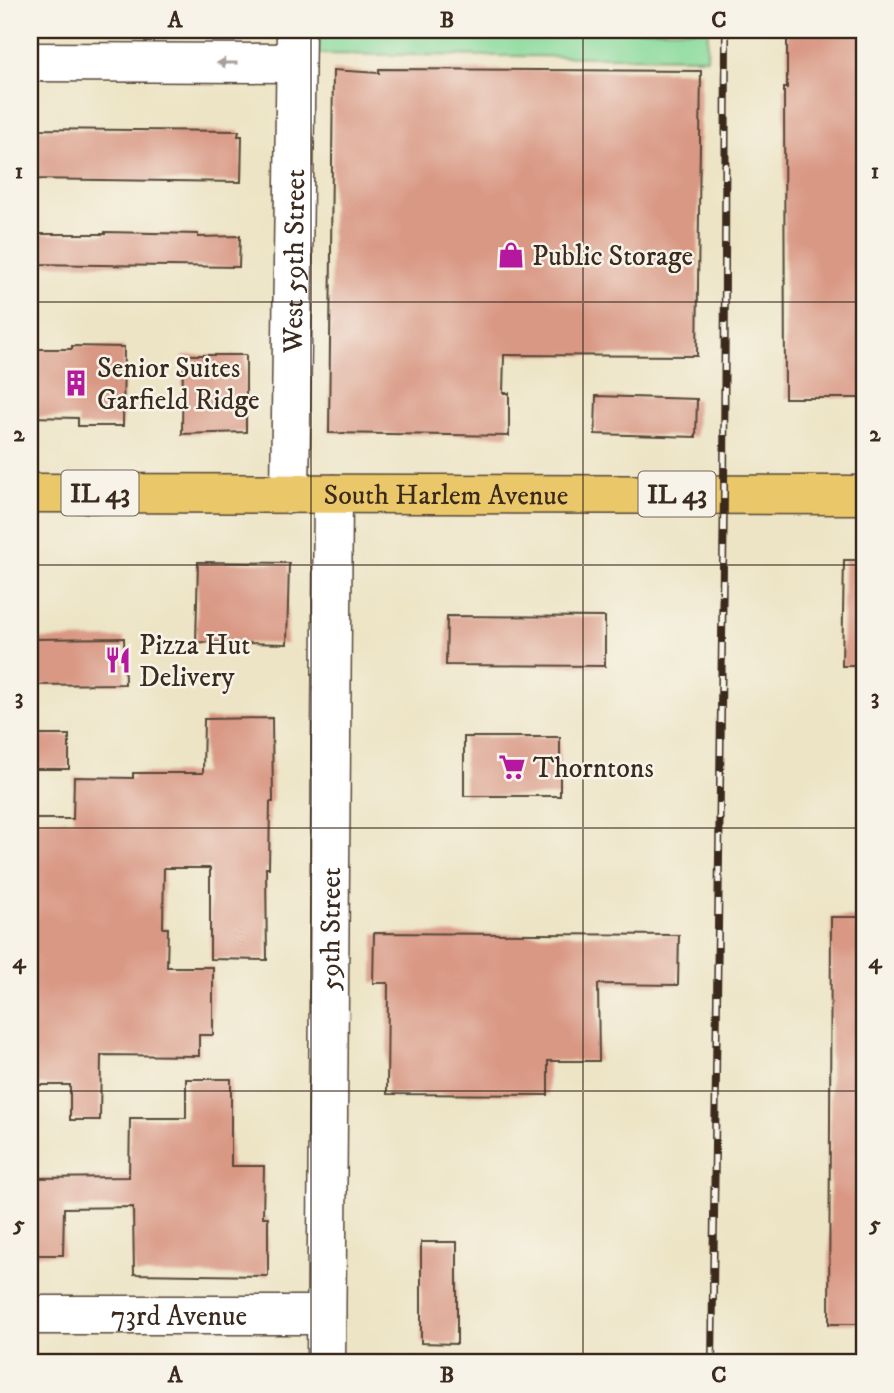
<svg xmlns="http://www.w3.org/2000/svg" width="894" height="1393" viewBox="0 0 894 1393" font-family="'IM FELL DW Pica',serif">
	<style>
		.green { fill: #88da9b; stroke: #62825c; stroke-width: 2 }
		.building { fill: #d99884 }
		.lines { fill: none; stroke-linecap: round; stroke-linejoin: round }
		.minor-casing { stroke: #564637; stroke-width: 41 }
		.major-casing { stroke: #564637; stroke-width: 41 }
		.minor { stroke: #fff; stroke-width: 38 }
		.major { stroke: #eac769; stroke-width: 38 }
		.rail-casing { stroke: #3b2a1e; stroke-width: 8 }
		.rail { stroke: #f7f3e8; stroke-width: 5; stroke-dasharray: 16; stroke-linecap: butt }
		.oneway { fill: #a79f9a }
		.grid { fill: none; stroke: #3b2a1e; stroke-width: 2; stroke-opacity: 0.55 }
		.labels { text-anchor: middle; stroke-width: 5; stroke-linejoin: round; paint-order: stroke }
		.shield { fill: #f7f3e8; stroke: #73665b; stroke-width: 2 }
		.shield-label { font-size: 26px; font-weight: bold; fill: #3b2a1e }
		.poi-label { font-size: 28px; fill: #3b2a1e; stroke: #f7f3e8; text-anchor: start }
		.street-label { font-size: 28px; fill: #3b2a1e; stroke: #f7f3e8 }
		.neatline { fill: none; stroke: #3b2a1e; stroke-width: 2.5 }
		.grid-label { font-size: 23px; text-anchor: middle; font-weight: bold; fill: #3b2a1e }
	</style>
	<rect width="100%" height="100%" fill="#f7f3e8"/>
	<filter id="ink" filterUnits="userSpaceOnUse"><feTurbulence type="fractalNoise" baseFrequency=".0143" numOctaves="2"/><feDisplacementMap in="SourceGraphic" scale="14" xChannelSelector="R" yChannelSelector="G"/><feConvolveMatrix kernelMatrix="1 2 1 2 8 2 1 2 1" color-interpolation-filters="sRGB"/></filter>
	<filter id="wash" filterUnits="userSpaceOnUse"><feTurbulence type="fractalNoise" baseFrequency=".00686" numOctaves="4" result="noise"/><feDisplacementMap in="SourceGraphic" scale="28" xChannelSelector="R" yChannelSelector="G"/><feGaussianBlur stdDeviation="1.57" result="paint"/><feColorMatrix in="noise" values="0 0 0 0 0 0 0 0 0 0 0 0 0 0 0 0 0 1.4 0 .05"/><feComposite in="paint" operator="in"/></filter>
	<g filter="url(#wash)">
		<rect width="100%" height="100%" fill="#ede4c5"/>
		<path class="green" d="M319,30H708L707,58L319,54Z"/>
		<g id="blocks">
			<path class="building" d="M787,30H864V398H785L784,88H787Z
				M379,69L701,71L697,356L504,355L503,393H509V436L329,433L333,70L379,73Z
				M30,129L239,131L238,136H242L241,182L30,179Z
				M105,232L198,234V237L240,236L239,267L30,264V238L37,237V234H105Z
				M72,346L124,347L123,426H78V418L30,417V349H72Z
				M183,355H246V432L182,434Z
				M596,396L697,399L696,437L595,434Z
				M844,560H864V666H842Z
				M198,562L289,563L287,644L196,642Z
				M447,616L605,617V666L446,665Z
				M124,638L125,684L30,685V639Z
				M272,718L273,802H270L269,868H266L267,960L210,959V868H164L163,928H168L167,967H213V1035H199V1056L101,1055L100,1120H70V1085H30V819H73L74,777L133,778V773H203L204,719Z
				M30,735H69V769H30Z
				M464,737H560V796H464Z
				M831,917H864V1324H829Z
				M374,933L679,935L678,985L598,984L599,1061H548V1095L387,1094L388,983H373Z
				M186,1079H231V1166H264L263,1217H268V1276L134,1274L133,1207L64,1208L63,1255H30V1178L129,1177L130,1118H186Z
				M421,1242H457V1344L421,1343Z"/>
		</g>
	</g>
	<g filter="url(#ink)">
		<use href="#blocks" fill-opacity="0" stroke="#564637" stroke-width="2"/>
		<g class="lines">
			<g class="minor-casing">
				<g id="minor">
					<path d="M30,62L295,63"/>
					<path id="s1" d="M290,494L296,30"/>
					<path id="s2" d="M30,1315H326"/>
					<path id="s3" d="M326,1363L333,494"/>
				</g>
			</g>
			<g class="major-casing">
				<g id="major">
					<path id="s4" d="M30,493L864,495"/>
				</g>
			</g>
			<use href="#minor" class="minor"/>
			<use href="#major" class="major"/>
			<g class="rail-casing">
				<path id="rail" d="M712,1363L724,494L726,30"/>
			</g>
			<use href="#rail" class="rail"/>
		</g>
		<defs><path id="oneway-solid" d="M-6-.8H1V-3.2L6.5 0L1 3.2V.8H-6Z" transform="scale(1.75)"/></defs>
		<use class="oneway" href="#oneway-solid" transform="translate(227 63) rotate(-180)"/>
	</g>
	<path class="grid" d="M311,30V1363M583,30V1363M30,302H864M30,565H864M30,828H864M30,1091H864"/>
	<defs>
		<g id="shop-bare" transform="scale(2.1)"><path d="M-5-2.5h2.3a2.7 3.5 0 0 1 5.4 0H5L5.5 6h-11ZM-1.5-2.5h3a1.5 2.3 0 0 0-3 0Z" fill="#b5179e" stroke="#f7f3e8" stroke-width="2.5" paint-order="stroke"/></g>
		<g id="building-bare" transform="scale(2.1)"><path d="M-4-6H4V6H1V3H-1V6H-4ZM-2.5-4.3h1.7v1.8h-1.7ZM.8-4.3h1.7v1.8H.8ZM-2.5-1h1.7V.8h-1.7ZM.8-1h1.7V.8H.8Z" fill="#b5179e" stroke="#f7f3e8" stroke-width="2.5" paint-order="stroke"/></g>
		<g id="restaurant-bare" transform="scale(2.1)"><path d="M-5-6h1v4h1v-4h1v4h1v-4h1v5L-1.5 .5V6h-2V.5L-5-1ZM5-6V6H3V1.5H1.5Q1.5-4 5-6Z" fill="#b5179e" stroke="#f7f3e8" stroke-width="2.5" paint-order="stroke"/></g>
		<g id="supermarket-bare" transform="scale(2.1)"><path d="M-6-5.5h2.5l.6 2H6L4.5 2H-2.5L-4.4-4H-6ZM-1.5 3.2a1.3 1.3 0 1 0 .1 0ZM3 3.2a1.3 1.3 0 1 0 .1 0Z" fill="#b5179e" stroke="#f7f3e8" stroke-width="2.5" paint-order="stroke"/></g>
	</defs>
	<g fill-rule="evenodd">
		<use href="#shop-bare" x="511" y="255"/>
		<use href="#building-bare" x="76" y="383"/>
		<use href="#restaurant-bare" x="118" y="660"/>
		<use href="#supermarket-bare" x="512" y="767"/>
	</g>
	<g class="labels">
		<g class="shield">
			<rect x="61.5" y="470.5" width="77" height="45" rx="5"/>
			<rect x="638.5" y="471.5" width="77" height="45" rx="5"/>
		</g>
		<g class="shield-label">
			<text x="100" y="502">IL 43</text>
			<text x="677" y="503">IL 43</text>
		</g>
		<g class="poi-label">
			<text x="532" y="265">Public Storage</text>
			<text x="97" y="377">Senior Suites<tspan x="97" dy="32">Garfield Ridge</tspan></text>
			<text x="139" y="654">Pizza Hut<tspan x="139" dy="32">Delivery</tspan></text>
			<text x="533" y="777">Thorntons</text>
		</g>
		<g class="street-label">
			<text dy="10" stroke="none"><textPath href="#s1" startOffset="233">West 59th Street</textPath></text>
			<text dy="10" stroke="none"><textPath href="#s4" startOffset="416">South Harlem Avenue</textPath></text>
			<text dy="10" stroke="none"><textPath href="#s3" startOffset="434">59th Street</textPath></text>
			<text dy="10" stroke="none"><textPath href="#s2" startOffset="149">73rd Avenue</textPath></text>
		</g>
	</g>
	<rect width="894" height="1393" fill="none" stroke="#f7f3e8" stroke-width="77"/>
	<rect x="38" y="38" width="818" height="1316" class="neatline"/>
	<g class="grid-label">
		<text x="175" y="27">A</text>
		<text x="447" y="27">B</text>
		<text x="719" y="27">C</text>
		<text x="19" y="178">1</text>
		<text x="875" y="178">1</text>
		<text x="19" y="441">2</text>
		<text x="875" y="441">2</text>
		<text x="19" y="704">3</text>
		<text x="875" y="704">3</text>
		<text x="19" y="968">4</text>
		<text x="875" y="968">4</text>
		<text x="19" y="1231">5</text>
		<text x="875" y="1231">5</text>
		<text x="175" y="1382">A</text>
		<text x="447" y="1382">B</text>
		<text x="719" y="1382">C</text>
	</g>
</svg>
